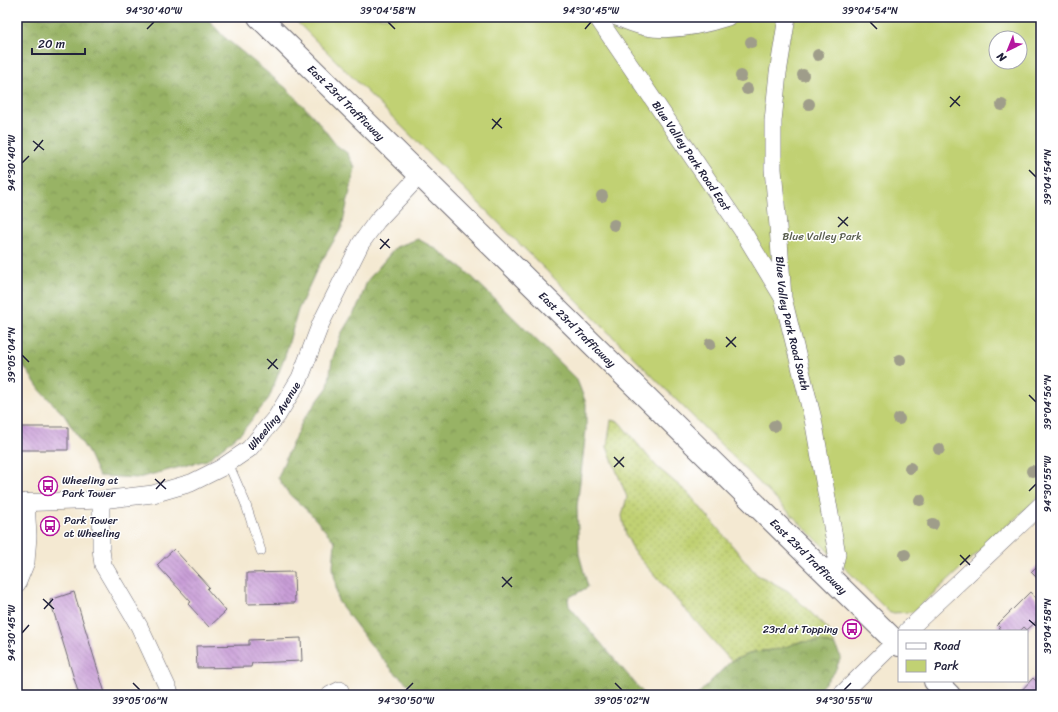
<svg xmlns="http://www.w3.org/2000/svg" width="1058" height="712" viewBox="0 0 1058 712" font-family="Sriracha,sans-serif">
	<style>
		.grass { fill: url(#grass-dots); stroke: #727a57 }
		.forest { fill: url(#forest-crowns); stroke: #5d6a50 }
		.green { fill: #c1d173; stroke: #727a57; fill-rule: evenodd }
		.building { fill: url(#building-back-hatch) }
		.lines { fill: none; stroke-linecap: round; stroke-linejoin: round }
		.lane-casing { stroke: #6c6870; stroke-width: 10 }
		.street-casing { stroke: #6c6870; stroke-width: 18 }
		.secondary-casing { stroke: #6c6870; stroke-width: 24 }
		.lane { stroke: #fff; stroke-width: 9 }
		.street { stroke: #fff; stroke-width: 17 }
		.secondary { stroke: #fff; stroke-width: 22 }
		.tree { fill: #9f9d8a }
		.ticks { fill: none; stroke: #22223b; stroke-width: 1.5 }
		.labels { text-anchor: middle; stroke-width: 3; stroke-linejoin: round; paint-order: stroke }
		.street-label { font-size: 11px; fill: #22223b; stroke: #fff }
		.park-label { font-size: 11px; fill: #5a5f4f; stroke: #fff }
		.poi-label { font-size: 11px; fill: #22223b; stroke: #fff; text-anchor: start }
		.neatline { fill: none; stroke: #22223b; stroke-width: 1.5 }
		.ticks-label { font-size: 10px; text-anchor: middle; fill: #22223b }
	</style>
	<defs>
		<pattern id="grass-dots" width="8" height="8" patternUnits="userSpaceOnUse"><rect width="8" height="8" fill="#c1d173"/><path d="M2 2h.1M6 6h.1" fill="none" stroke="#a6b364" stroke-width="1.8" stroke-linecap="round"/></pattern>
		<pattern id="forest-crowns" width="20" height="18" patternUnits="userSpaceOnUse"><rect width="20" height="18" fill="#98b365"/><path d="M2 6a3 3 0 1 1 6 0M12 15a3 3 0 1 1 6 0" fill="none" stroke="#7c9154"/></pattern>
		<pattern id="building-back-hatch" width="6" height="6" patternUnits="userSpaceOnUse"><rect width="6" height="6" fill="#c99ed7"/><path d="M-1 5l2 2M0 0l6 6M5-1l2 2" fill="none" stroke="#a380b0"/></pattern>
	</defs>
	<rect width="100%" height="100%" fill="#fff"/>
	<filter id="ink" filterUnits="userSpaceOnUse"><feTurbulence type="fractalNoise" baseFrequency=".025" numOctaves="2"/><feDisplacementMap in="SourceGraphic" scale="8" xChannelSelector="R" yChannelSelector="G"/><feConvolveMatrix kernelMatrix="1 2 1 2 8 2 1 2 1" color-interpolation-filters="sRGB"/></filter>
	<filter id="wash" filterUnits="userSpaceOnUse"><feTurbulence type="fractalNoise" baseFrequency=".012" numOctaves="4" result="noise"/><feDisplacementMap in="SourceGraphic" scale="16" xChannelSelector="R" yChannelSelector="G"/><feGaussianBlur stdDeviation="0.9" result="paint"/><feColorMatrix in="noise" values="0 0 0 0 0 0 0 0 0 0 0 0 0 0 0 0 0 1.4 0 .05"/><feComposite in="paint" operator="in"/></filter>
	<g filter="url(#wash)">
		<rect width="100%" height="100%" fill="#f4e9d2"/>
		<path class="grass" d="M611,420L619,422L657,467L688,493L757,575L766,579L788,591L829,630L835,646L820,641L799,642L780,649L754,652L731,661L635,553L626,535L622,516L627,497L607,447Z"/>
		<path class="forest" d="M17,17H206L224,37L286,88L316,119L336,145L347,153L355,168L342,227L317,269L298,310L285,356L269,398L242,432L207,460L138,478L99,476L89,454L64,415L41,391L17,356Z
			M418,239L436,249L466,271L577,380L586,403V430L577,507L579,554L588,587L568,598L569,606L645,695H419L415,690L394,672L371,645L338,601L333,567L335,542L311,514L289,494L278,478L287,455L303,420L328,387L332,360L341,334L359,304L367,281L396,247Z
			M820,641L835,646L841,657L834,673L814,695H697L731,661L754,652L780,649L799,642Z"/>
		<path class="green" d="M292,17H1041V495L913,612L890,613ZM996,38H1020V62H996Z"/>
		<g id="blocks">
			<path class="building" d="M17,427H68V450H17Z
				M174,549L209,587L207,589L226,611L209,627L188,604L191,602L157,565Z
				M1041,562V582L1031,572Z
				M294,572L295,603L247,604V573Z
				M74,592L105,693L98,695H79L50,600Z
				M1030,592L1041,604V617L1027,630L1024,627L1020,631H998L1000,628L997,625Z
				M301,638L302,661L252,663L251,667L197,668L196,646L249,645V640Z
				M1033,678L1041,686V695H1021L1019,693Z"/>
		</g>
	</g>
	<g filter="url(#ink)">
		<use href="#blocks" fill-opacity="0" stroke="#6c6870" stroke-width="1"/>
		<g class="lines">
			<g class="lane-casing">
				<path id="lane" d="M228,463L245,502L261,551"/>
			</g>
			<g class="street-casing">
				<g id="street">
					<path id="s1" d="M597,17L742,230L782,296"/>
					<path d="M616,17C625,20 635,25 645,27C673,32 701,26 728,17"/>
					<path id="s2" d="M787,17L778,73L773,121V169L778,226L783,298L813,419L837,554L831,580"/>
					<path d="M101,500V549L103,565L139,626L171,695"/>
					<path id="s3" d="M17,503L101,500L153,494L191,483L221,468L249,449L277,416L300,378L321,323L361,243L377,221L420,175"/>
					<path d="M17,584L26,562L28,536L26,502"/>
					<path d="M907,631L1041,505"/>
					<path d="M330,695L340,690"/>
					<path d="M841,695L899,638"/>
				</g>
			</g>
			<g class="secondary-casing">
				<g id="secondary">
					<path id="s4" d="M259,17L899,645"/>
					<path d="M935,681L949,695"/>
				</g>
			</g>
			<use href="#lane" class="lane"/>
			<use href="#street" class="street"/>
			<use href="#secondary" class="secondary"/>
		</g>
		<g class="tree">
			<circle cx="751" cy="42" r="6"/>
			<circle cx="818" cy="55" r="6"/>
			<circle cx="803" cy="75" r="6"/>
			<circle cx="741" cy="76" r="6"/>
			<circle cx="747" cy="89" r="6"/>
			<circle cx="809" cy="104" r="6"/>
			<circle cx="1002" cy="105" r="6"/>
			<circle cx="602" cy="196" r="6"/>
			<circle cx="614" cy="225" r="6"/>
			<circle cx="710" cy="344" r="6"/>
			<circle cx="900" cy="360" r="6"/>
			<circle cx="899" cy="419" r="6"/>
			<circle cx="774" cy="426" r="6"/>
			<circle cx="939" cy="449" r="6"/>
			<circle cx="910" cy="468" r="6"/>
			<circle cx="1032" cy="471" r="6"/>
			<circle cx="920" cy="500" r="6"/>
			<circle cx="933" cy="524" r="6"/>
			<circle cx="905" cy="555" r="6"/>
		</g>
	</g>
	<path class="ticks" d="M388,22L395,29M870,22L877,29M147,29L154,22M585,29L591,22M950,97L960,106M950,107L960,96M492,119L502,128M492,129L501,118M33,141L44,150M34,151L43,140M22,163L29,156M1029,170L1036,177M838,217L848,226M838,227L848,217M380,239L390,248M380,249L389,239M726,337L736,347M726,347L736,337M22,355L29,362M267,359L278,369M268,369L277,359M1029,395L1036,402M614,457L624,467M614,467L624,457M155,479L166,489M156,489L165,479M1029,491L1036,484M960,555L970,565M960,565L970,555M502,577L512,587M502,587L512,577M43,599L54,609M44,609L53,599M1029,620L1036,626M22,633L29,625M133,683L140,690M615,683L622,690M406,690L413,683M844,690L851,683"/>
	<defs>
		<g id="bus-ring" transform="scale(1)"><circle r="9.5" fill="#fff" stroke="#b5179e" stroke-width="1.5"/><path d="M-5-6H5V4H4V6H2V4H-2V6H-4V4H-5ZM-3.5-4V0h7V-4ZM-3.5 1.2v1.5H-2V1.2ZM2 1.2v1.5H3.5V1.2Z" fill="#b5179e"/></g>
	</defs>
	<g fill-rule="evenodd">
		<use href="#bus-ring" x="48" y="486"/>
		<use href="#bus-ring" x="50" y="526"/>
		<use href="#bus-ring" x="852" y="629"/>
	</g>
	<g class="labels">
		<g class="street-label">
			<text dy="4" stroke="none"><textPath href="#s4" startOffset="122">East 23rd Trafficway</textPath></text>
			<text dy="4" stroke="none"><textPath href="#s1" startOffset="168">Blue Valley Park Road East</textPath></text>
			<text dy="4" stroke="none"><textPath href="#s2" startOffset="309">Blue Valley Park Road South</textPath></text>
			<text dy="4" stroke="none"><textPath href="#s4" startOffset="446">East 23rd Trafficway</textPath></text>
			<text dy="4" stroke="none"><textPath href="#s3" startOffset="285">Wheeling Avenue</textPath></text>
			<text dy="4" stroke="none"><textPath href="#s4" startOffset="770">East 23rd Trafficway</textPath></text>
		</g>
		<g class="park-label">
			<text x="822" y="240">Blue Valley Park</text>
		</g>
		<g class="poi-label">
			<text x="62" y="484">Wheeling at<tspan x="62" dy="13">Park Tower</tspan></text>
			<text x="64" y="524">Park Tower<tspan x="64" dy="13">at Wheeling</tspan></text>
			<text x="838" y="633" text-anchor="end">23rd at Topping</text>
		</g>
	</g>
	<rect width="1058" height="712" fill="none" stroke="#fff" stroke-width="44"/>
	<rect x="898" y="630" width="130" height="52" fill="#ffffff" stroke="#a7a7b1"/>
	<rect x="906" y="643" width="20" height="6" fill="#ffffff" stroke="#a7a7b1"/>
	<text x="934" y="650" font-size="12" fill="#22223b">Road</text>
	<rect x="906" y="660" width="20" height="12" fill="#c1d173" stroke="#a7a7b1"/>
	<text x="934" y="670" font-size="12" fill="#22223b">Park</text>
	<g transform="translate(1008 50) rotate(223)"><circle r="19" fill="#ffffff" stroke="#a7a7b1"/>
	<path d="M0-3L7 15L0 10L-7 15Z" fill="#b5179e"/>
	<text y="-6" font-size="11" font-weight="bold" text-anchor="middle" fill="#22223b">N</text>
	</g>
	<path d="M32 48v6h53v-6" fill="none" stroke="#22223b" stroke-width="2"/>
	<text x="38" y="48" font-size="12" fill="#22223b" stroke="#ffffff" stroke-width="3" paint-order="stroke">20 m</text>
	<rect x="22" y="22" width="1014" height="668" class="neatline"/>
	<g class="ticks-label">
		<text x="154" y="14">94°30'40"W</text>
		<text x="388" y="14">39°04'58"N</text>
		<text x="591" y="14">94°30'45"W</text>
		<text x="870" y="14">39°04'54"N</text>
		<text transform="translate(11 163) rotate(-90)" y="4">94°30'40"W</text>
		<text transform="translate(1047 177) rotate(-90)" y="4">39°04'54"N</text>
		<text transform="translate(11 355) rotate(-90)" y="4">39°05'04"N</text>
		<text transform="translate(1047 402) rotate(-90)" y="4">39°04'56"N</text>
		<text transform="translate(1047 484) rotate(-90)" y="4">94°30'55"W</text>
		<text transform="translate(1047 626) rotate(-90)" y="4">39°04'58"N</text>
		<text transform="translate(11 633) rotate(-90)" y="4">94°30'45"W</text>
		<text x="140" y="704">39°05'06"N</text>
		<text x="406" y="704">94°30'50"W</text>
		<text x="622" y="704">39°05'02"N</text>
		<text x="844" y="704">94°30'55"W</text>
	</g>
</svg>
